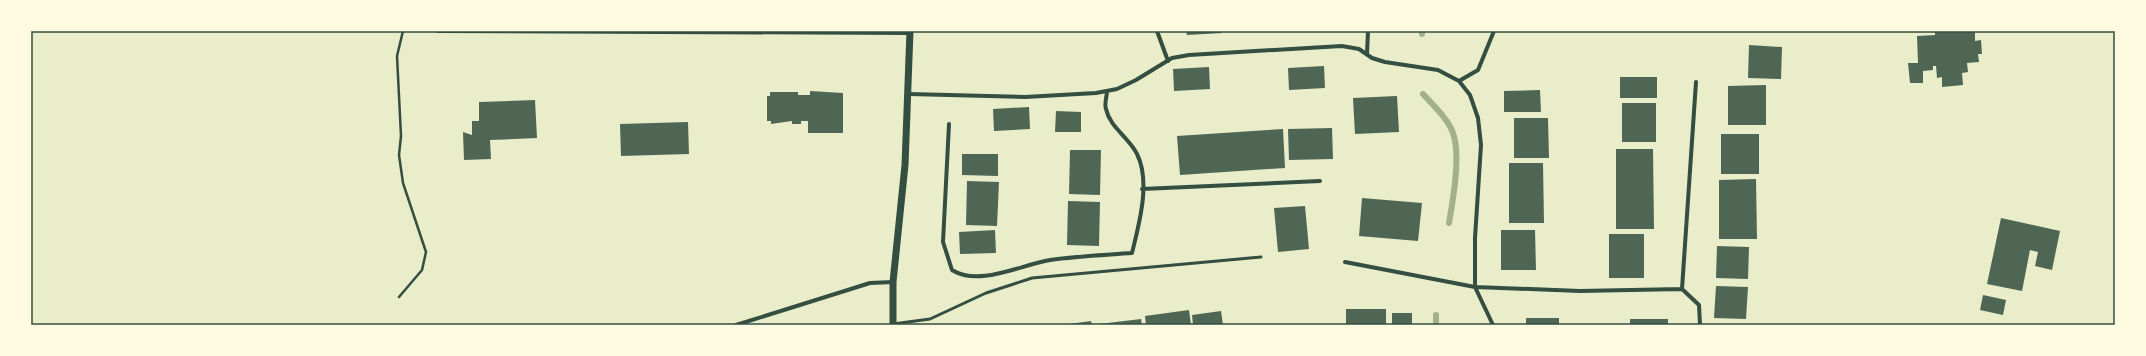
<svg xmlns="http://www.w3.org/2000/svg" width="2146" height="356" viewBox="0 0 2146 356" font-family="Lora,serif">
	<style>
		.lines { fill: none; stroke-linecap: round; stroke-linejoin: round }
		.stream { stroke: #a3b18a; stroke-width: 6 }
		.building { fill: #4f6655 }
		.path { stroke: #344e41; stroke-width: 2.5 }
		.service { stroke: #344e41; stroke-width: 3 }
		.minor { stroke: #344e41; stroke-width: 4 }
		.tertiary { stroke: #344e41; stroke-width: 7 }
		.neatline { fill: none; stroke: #344e41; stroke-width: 1.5 }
	</style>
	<rect width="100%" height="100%" fill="#e9edc9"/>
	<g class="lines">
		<path class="stream" d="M1422,34V31
			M1423,94C1433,105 1448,119 1453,133C1461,155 1453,200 1449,223
			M1436,325V315"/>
	</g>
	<path class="building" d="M1186,31H1222V33L1187,35Z
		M1935,31H1975V41L1981,40L1982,54H1978L1979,62L1967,63L1968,72L1962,73L1963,85L1942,87V77L1937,78L1936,66H1933V70L1923,71V83H1910L1908,63H1918L1917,36L1935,35Z
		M1749,45L1782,47L1781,79L1748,78Z
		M1324,66L1325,88L1289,90L1288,68Z
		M1209,67L1210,89L1174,91L1173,69Z
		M1620,77H1657V98H1620Z
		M1766,85V125H1728V86Z
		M1540,90L1541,112H1504V91Z
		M810,91L843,93V133H808V121H801V124H792V121L771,124V121H767V96H770V92H798V95H810Z
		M1397,96L1399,132L1355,134L1353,98Z
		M535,100L537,138L490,140L491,159L464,160L463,132L472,135V121H479V102Z
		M1622,103H1656V142H1622Z
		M1029,107L1030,129L994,131L993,109Z
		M1056,111L1081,112V132H1055Z
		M1514,118H1548L1549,158H1514Z
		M688,122L689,154L621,156L620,124Z
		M1332,128L1333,159L1289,160L1288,129Z
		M1283,129L1285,168L1180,175L1177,136Z
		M1721,134H1759V174H1721Z
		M1616,149H1653L1654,229H1616Z
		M1070,150H1101L1100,195L1069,194Z
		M962,154H998V176L962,175Z
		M1509,163H1543L1544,223H1509Z
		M1756,179L1757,239H1719V180Z
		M967,181L999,182L997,226L966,225Z
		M1362,198L1422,203L1418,241L1359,236Z
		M1068,201L1100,202L1099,246L1067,245Z
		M1305,206L1309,249L1278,252L1274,208Z
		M2001,218L2060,231L2052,270L2035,266L2038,252L2030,250L2022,291L1987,284Z
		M995,230L996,253L960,254L959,232Z
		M1501,230H1535L1536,270H1501Z
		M1609,234H1644V278H1609Z
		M1717,246L1749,247L1748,279L1716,278Z
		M1716,286L1748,287L1746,319L1714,318Z
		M1983,295L2006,300L2003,315L1980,310Z
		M1346,309H1386V325H1346Z
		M1189,310L1191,325H1146L1145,316Z
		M1221,311L1223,325H1193L1192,315Z
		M1392,313H1412V325H1392Z
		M1526,318H1559V325H1526Z
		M1141,319L1142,325H1099V324Z
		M1630,319H1668V325H1630Z
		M1091,321L1092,325H1069V324Z"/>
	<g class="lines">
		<path class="path" d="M399,297L422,270L426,252L403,183L399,155L401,136L397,56L403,31"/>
		<path class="service" d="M893,324L930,319L986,293L1032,278L1261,257"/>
		<path class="minor" d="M438,31L910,33
			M1157,31L1168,61
			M1367,54L1368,31
			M1459,81L1478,70L1494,31
			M909,94L1025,97L1096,93L1117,89L1136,80L1172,58L1189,55L1342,46L1359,49L1372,58L1385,62L1438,70L1459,81L1470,95L1478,118L1481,145L1475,238V287L1493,325
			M949,124L943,242L952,270C979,287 1020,265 1050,260C1077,256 1105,255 1132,253C1139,224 1151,182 1137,154C1129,137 1110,128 1106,109C1104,104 1107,96 1107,91
			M1142,189L1320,181
			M1345,262L1475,287L1580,291L1682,289L1696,82
			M1682,289L1699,305L1700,325
			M736,325L870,283L893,282"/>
		<path class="tertiary" d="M893,325V282L905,165L910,31"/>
	</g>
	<rect width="2146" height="356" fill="none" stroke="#fefae0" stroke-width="64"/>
	<rect x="32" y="32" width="2082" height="292" class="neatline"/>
</svg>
